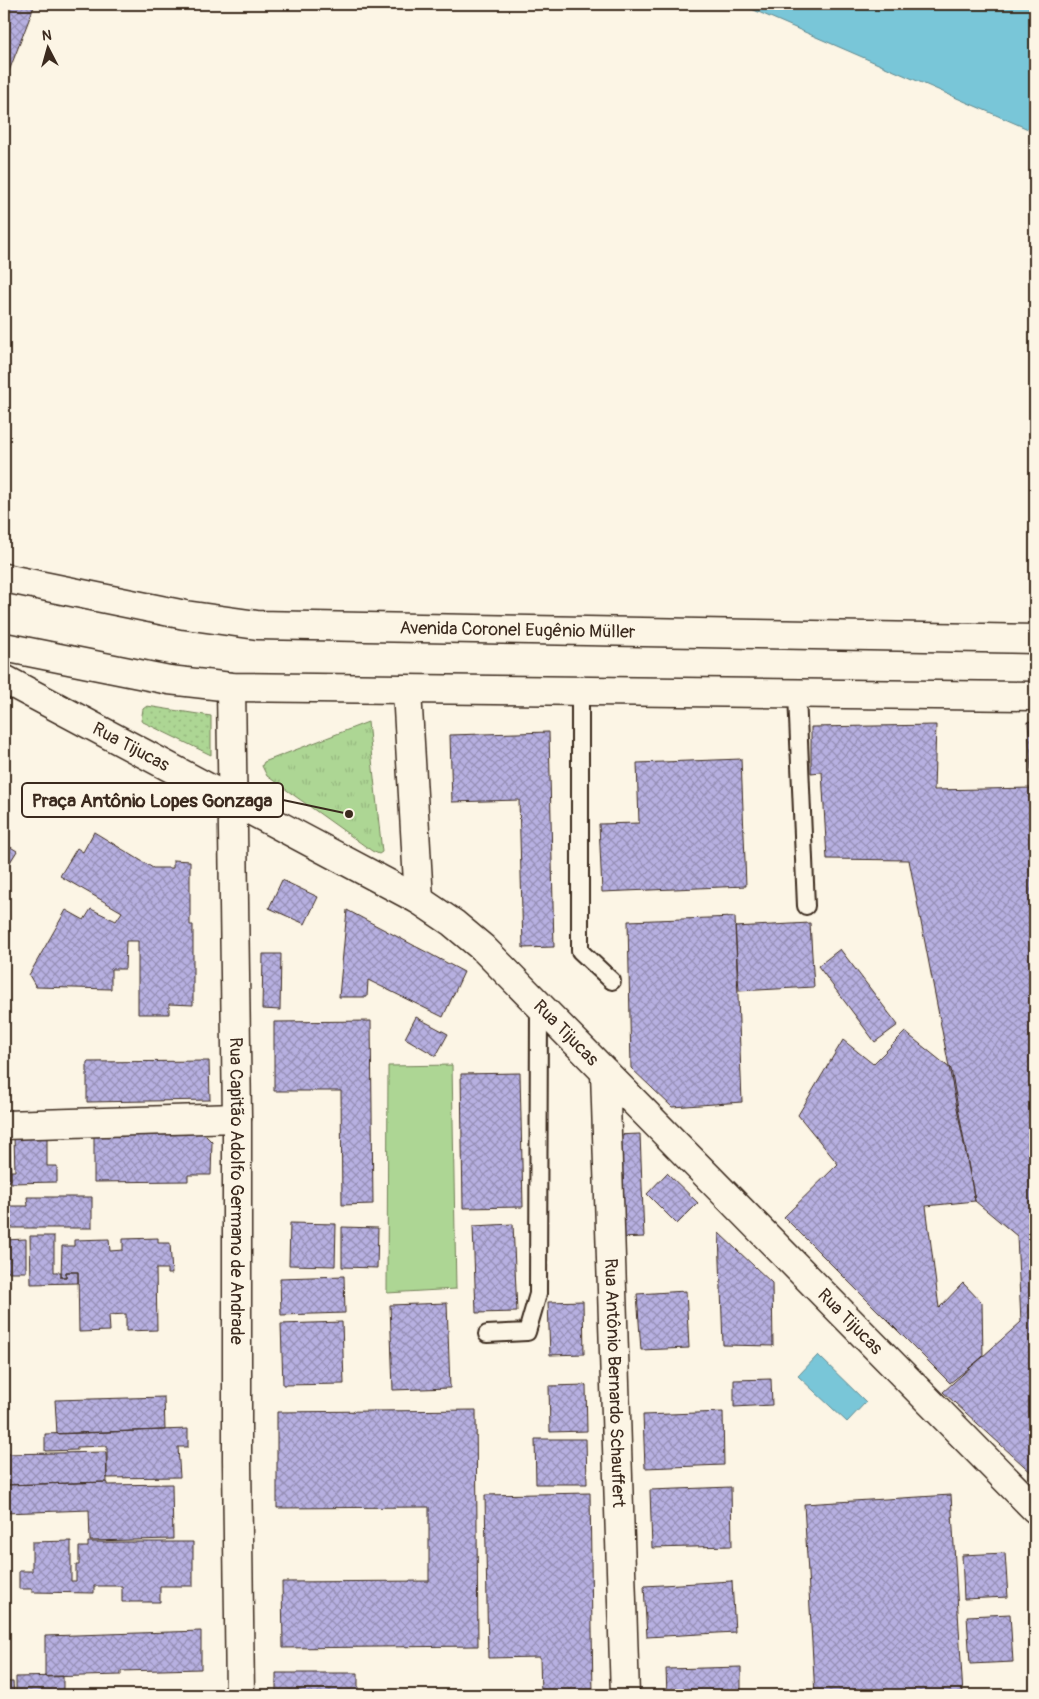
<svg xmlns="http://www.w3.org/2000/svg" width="1039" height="1699" viewBox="0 0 1039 1699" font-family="Pangolin,sans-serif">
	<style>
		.grass { fill: #add694; stroke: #748059 }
		.park { fill: url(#park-tufts); stroke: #748059 }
		.garden { fill: url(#garden-dots); stroke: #748059 }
		.water { fill: #79c6d8; stroke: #60888e }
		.building { fill: url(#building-cross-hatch); stroke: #3b2a1e }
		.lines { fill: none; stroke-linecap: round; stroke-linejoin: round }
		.service-casing { stroke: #3b2a1e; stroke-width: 20 }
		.minor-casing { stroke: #3b2a1e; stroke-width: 31 }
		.tertiary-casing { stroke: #3b2a1e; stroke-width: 31 }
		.primary-casing { stroke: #3b2a1e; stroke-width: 31 }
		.service { stroke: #fcf5e5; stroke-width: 16 }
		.minor { stroke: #fcf5e5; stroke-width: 28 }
		.tertiary { stroke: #fcf5e5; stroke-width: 28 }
		.primary { stroke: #fcf5e5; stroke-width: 28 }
		.labels { text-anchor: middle; stroke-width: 4; stroke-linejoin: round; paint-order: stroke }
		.street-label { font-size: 18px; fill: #3b2a1e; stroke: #fcf5e5 }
		.leader { fill: none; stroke: #3b2a1e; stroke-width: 2 }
		.callout-dot { fill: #3b2a1e; stroke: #fcf5e5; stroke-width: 2 }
		.callout { fill: #fcf5e5; stroke: #3b2a1e; stroke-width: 2 }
		.callout-label { font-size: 19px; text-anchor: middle; font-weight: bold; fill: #3b2a1e }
	</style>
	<defs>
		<pattern id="park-tufts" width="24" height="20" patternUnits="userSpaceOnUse" patternTransform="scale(1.25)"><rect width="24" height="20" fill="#add694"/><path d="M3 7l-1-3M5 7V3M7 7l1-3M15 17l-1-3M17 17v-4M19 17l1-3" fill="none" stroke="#96b87f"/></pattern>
		<pattern id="garden-dots" width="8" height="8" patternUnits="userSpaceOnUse" patternTransform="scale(1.25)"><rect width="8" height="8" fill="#add694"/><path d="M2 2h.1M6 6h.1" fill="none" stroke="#96b87f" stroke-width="1.8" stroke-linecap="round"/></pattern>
		<pattern id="building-cross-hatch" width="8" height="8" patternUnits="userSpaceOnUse" patternTransform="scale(1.25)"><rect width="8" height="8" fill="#b7b0e1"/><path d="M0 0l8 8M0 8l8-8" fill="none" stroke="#968fb6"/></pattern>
	</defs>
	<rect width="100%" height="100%" fill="#fcf5e5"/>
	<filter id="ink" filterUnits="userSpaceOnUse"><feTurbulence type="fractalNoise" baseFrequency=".02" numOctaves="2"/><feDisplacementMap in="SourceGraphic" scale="10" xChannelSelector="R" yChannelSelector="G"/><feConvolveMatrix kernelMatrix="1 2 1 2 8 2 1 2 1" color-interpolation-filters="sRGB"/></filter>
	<g filter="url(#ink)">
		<path class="grass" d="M452,1065L456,1289L387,1293L388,1066Z"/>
		<path class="park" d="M368,722L382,852L379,854L372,851L267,776L262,766L264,762Z"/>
		<path class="garden" d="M147,706L211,716V755L141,721L143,709Z"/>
		<path class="water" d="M740,4H1035V132Z
			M818,1355L866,1402L847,1422L798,1376Z"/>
		<path class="building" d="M4,4H35L4,84Z
			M1028,721L1035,722V1476L943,1392L1021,1322L1017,1236L975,1201L909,860L827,859L822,772L811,773V727L936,725L934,790L1032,788Z
			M549,732L554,947L523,948L519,800L452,802L450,735Z
			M741,759L746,886L602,892L599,824L639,823L637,763Z
			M94,832L153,868H173V860L190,861V925H193V1005L169,1004V1014H138V941H126L125,969H111V989L36,987L29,975L66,910L84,920L91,909L116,921L122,912L60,876L77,848L83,852Z
			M4,843L17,851L4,872Z
			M282,880L318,897L305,924L269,908Z
			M347,910L464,972L443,1017L368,980L367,997H339Z
			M735,917L742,1102L672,1107L631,1068L628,921Z
			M810,923L814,987L739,991L735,927Z
			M840,949L898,1025L875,1042L818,966Z
			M263,954H281L280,1010L262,1009Z
			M416,1017L448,1034L436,1056L405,1038Z
			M371,1021L373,1204L342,1205L341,1091H274V1022Z
			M905,1032L951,1069L975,1201L926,1206L939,1308L963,1283L982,1303L983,1357L950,1383L784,1217L838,1164L798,1115L843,1040L873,1064Z
			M209,1061L210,1100L87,1102V1062Z
			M520,1073L523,1207L463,1208L461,1074Z
			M200,1130L212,1142L211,1175H188V1181L94,1182V1134Z
			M640,1134L644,1237L619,1238L614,1135Z
			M47,1136V1166H57V1182L11,1183V1171H15L14,1137Z
			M4,1137H10L11,1180L4,1181Z
			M667,1173L698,1203L677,1224L647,1194Z
			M27,1197H92V1228H4V1206H28Z
			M290,1223L336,1224L335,1266L289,1265Z
			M513,1224L517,1312L476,1313L473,1226Z
			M342,1227L378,1228L377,1268L342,1267Z
			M719,1233L772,1283L773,1346L723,1345Z
			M30,1236H54V1272H61V1277H66V1272H78V1283L31,1284Z
			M158,1238V1243H170L172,1274H167V1269H156L157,1330L126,1331V1314L109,1315L110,1331L79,1332L78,1272H66V1277H61L62,1246H74V1240L109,1239L110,1251L123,1250V1239Z
			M26,1239V1272H4V1240Z
			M344,1276L345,1313L281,1315L280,1278Z
			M686,1291L689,1348L641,1350L637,1294Z
			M583,1301L584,1354L550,1355L548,1302Z
			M447,1303L450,1388L393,1390L390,1305Z
			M342,1322L344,1384L283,1385L281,1324Z
			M771,1379L772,1405L734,1407V1380Z
			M586,1385L587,1431L550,1432L549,1386Z
			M164,1397L165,1430L57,1434L55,1400Z
			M476,1410L478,1646L283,1648L282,1582L429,1581V1507L277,1508V1412Z
			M723,1412L724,1465L645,1468L643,1415Z
			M188,1429V1447H178L180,1477L107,1478V1446L77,1447V1450L45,1451V1434Z
			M535,1439H586L587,1484H536Z
			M106,1452L107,1482L4,1485V1454Z
			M107,1482V1485L172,1484L173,1539L90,1541L89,1510L4,1513V1485Z
			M731,1487L732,1546L652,1548L650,1490Z
			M590,1493L593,1695H541L540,1657L488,1658L485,1495Z
			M951,1495L963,1695H815L804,1504Z
			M71,1541V1581H76V1565H79V1547H88V1542H193V1586H160V1602H122V1586H94V1593L32,1592V1589H19V1571H32V1542Z
			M1005,1553L1008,1597L964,1599L962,1555Z
			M732,1581L735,1632L647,1637L644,1586Z
			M1010,1614L1013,1662L970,1664L967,1616Z
			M201,1631V1669L121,1671V1675L45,1677V1636Z
			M741,1667V1695H667L666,1669Z
			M276,1673H358V1695H276Z
			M63,1676V1695H16V1677Z
			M4,1682H13L14,1695H4Z"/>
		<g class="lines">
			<g class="service-casing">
				<path id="service" d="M580,692V951L612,981
					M797,694L806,906
					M487,1334L527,1332L538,1294L539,1005"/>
			</g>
			<g class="minor-casing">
				<g id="minor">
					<path d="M407,691L419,900"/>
					<path id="s1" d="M605,1072L625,1695"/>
					<path d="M4,1125L237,1118"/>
				</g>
			</g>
			<g class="tertiary-casing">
				<g id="tertiary">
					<path id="s2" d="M4,679L419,900L453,923L484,949L1035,1509"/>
					<path id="s3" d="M231,687L237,1118V1460L240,1695"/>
				</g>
			</g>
			<g class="primary-casing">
				<g id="primary">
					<path id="s4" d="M4,578L185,615L257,625L1035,639"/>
					<path d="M4,647L169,680L231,687L1035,696"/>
				</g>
			</g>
			<use href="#service" class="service"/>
			<use href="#minor" class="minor"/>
			<use href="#tertiary" class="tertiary"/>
			<use href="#primary" class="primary"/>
		</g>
	</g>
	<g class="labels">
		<g class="street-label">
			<text dy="6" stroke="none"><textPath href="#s4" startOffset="518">Avenida Coronel Eugênio Müller</textPath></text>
			<text dy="6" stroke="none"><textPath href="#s2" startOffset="144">Rua Tijucas</textPath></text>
			<text dy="6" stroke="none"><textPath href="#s2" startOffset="669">Rua Tijucas</textPath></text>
			<text dy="6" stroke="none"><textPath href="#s3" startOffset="504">Rua Capitão Adolfo Germano de Andrade</textPath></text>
			<text dy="6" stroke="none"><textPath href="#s2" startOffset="1074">Rua Tijucas</textPath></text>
			<text dy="6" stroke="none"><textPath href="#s1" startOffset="311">Rua Antônio Bernardo Schauffert</textPath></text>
		</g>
	</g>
	<path class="leader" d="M349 814L283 800"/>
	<circle class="callout-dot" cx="349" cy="814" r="5"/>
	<rect class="callout" x="22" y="783" width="261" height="34" rx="5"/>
	<g class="callout-label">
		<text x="152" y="807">Praça Antônio Lopes Gonzaga</text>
	</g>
	<rect width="1039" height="1699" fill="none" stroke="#fcf5e5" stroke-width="20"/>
	<rect x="10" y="10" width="1019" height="1679" fill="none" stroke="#3b2a1e" stroke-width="2" filter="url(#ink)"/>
	<g transform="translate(48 48) rotate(354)" stroke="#fcf5e5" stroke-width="4" paint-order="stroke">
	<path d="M0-4L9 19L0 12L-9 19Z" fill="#3b2a1e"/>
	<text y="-8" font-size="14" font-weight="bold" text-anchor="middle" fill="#3b2a1e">N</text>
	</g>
</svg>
